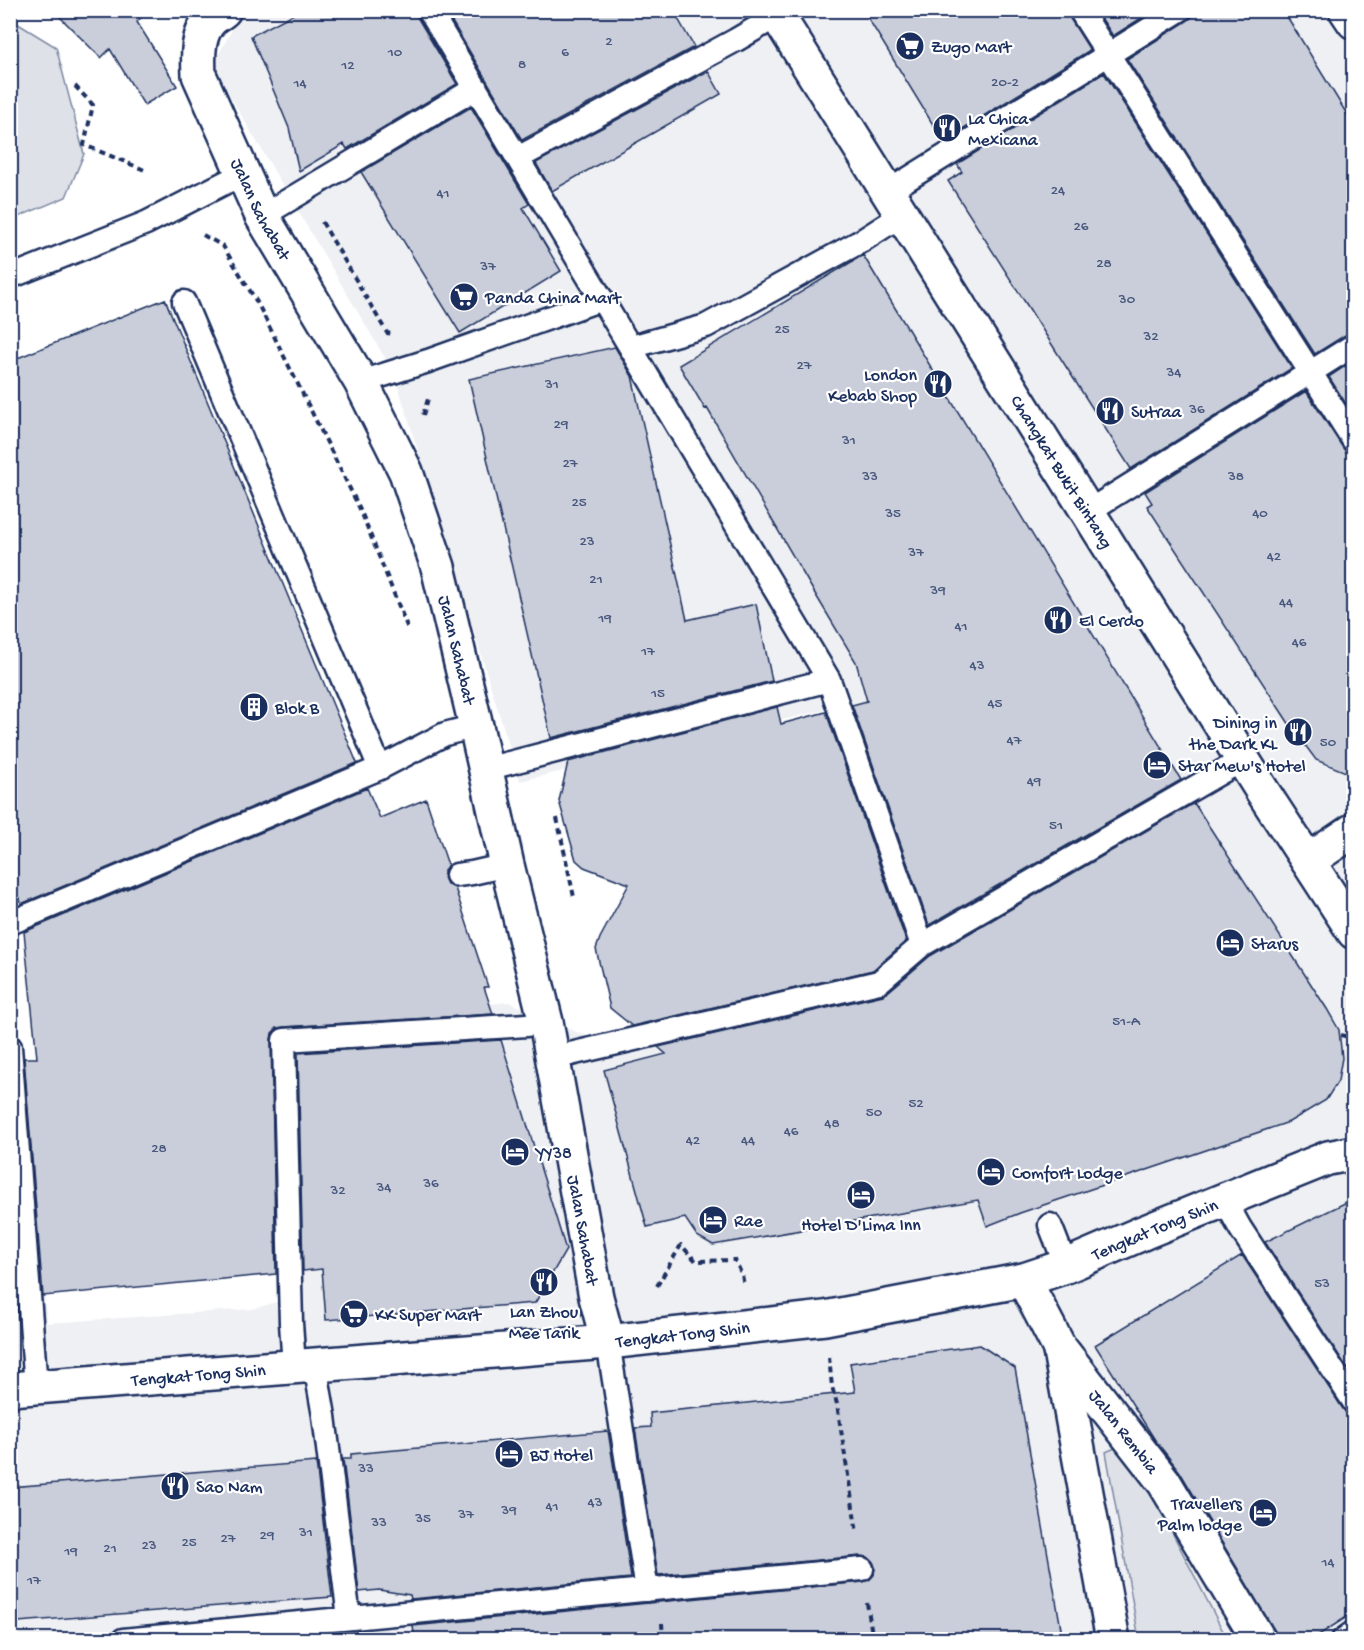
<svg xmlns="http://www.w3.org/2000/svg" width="1364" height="1650" viewBox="0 0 1364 1650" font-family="'Gochi Hand',sans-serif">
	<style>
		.built { fill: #eff0f4 }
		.green { fill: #dee1e7; stroke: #7c88a2; stroke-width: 1.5 }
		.building { fill: #caceda; stroke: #1b2f5e; stroke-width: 1.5 }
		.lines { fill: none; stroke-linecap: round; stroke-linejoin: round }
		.lane-casing { stroke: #1b2f5e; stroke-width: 27 }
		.street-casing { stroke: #1b2f5e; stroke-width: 38 }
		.path { stroke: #1b2f5e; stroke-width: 4; stroke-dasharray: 6 4.5; stroke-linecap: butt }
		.lane { stroke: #fff; stroke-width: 22 }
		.street { stroke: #fff; stroke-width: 33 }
		.labels { text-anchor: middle; stroke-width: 4.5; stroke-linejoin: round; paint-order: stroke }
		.number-label { font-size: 15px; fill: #47577d }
		.poi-label { font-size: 18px; fill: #1b2f5e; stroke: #fff; text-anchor: start }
		.street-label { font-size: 18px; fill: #1b2f5e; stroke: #fff }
	</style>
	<rect width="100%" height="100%" fill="#fff"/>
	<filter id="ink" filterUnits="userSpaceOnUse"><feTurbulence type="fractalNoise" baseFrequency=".0167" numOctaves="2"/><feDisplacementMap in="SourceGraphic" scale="12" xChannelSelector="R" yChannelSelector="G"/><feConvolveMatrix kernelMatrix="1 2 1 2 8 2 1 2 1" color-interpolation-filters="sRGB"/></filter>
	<g filter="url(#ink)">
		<path class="built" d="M249,10H1086L1103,38L1146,11H1353V1639L11,1640V1036H17L47,1323L253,1309L280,1301L278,1027L509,1002L588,1037L888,964L909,939L825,710L520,781L394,373L212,66L241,14Z"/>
		<path class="green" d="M10,19L56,47L84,154L66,197L11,220Z
			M1126,1443L1227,1639H1139L1106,1452Z"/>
		<path class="building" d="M53,10H148L137,22L177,86L144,105L110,49L101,58Z
			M301,10H416L417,17L457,84L347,149L344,144L299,171L289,128L251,36Z
			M445,10H673L694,47L522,140Z
			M863,10H1067L1069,17L1090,50L943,141Z
			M1096,10H1154L1113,36Z
			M1193,10H1283L1353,124V332L1347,334L1315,354L1127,59L1187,21L1192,17Z
			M708,71L721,94L552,191L536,163Z
			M1104,73L1292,368L1131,469L948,181L962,172L957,164Z
			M471,107L529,204L523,208L561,271L460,333L361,172Z
			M863,255L1181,780L929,925L852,705L867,701L856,662L811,587L707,408L705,409L679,365Z
			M165,299L357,763L21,904L20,898L10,902V361Z
			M615,347L632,376L687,620L756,604L772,681L551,738L469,379Z
			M1353,361V415L1329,377Z
			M1306,391L1343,448L1347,453L1353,454V775L1316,760L1288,722L1147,506L1152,503L1145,492Z
			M777,707L781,724L826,712L906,941L873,970L632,1026L610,1008L596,949L600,938L629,884L584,867L576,860L559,801L568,762Z
			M367,788L380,818L426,799L448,865L444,870V877L447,884L455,888L488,987H484L493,1014L283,1027L277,1028L272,1033L271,1040L276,1274L43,1296L24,1058H37L24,932Z
			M1194,803L1327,1009L1339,1030L1342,1058L1340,1069L1338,1081L1326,1100L1289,1122L1020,1213L987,1226L978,1200L713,1245L697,1236L685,1218L647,1227L604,1070L666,1054L658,1047L883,995L888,992L930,956Z
			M501,1040L566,1250L535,1303L326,1320L322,1269L303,1271L298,1053Z
			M1353,1199V1377L1265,1242Z
			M1242,1255L1343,1409L1347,1414L1353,1415V1613L1311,1640H1280L1180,1472L1155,1440L1095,1345Z
			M980,1345L1015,1368L1063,1640H415L413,1626L863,1582L869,1580L874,1575L875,1567L873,1562L868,1557L861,1556L658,1575L635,1428L651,1427L650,1413L855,1392L850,1363Z
			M608,1431L631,1578L411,1599L410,1595L379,1590L359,1592L343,1459H351V1454Z
			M316,1462L332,1597L18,1622L10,1538V1487Z"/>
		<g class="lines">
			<g class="lane-casing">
				<path id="lane" d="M429,10L829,680L922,945
					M1080,10L1354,441
					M518,158L736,40L777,16
					M887,192L1180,10
					M262,216L476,88
					M10,277L146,223L242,174
					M184,302L380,768
					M631,347L706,326L863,240L902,215
					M361,382L428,361L602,299
					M1087,512L1354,345
					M486,769L829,680
					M457,875L472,873L507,865
					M10,923L380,768L445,734L476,726
					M10,1047L36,1387
					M553,1058L879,982L922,945L1244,759
					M1224,1199L1240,1228L1354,1402
					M1050,1225L1066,1266
					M608,1342L647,1590
					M315,1365L324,1416L349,1618
					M294,1366L291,1323L284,1040L527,1025L546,1022
					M123,1640L862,1569
					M1343,1640L1354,1632"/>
			</g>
			<g class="street-casing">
				<g id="street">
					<path id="s1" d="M224,10C221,13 215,16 212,19C197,33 198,56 199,75L262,216L361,382L406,472L438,567L476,726L507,865L546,1022L596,1297L608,1342"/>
					<path id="s2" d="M774,10L1263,792L1354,932"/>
					<path d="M1346,10L1354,22"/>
					<path d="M1308,861L1354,830"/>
					<path id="s3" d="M1024,1280L1059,1347L1164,1482L1259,1640"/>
					<path d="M1060,1351L1113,1640"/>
					<path id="s4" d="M10,1389L608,1342L825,1318L1024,1280L1066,1266L1145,1232L1328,1158L1354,1153"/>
				</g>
			</g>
			<path class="path" d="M75,86L93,105L84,145L147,171
				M322,222L387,333L392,334
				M203,235L223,246L258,304L360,509L408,629
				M423,415L428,399
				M557,818L574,897
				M1341,1035L1348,1037
				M657,1286L681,1245L696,1261L735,1260L742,1275L744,1285
				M829,1357L832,1387L837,1404L857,1533
				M867,1603L873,1640
				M662,1623L663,1640"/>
			<use href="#lane" class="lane"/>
			<use href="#street" class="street"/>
		</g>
	</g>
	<defs>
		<g id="supermarket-disc" transform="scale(1.5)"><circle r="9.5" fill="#1b2f5e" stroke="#fff"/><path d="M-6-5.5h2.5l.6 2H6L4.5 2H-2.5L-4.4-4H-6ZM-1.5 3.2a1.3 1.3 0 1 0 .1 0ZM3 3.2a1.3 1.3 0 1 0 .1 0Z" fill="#fff"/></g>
		<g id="restaurant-disc" transform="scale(1.5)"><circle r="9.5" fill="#1b2f5e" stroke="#fff"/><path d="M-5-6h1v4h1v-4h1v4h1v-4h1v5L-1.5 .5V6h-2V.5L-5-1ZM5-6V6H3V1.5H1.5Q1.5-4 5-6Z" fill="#fff"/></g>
		<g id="building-disc" transform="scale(1.5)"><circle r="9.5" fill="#1b2f5e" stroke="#fff"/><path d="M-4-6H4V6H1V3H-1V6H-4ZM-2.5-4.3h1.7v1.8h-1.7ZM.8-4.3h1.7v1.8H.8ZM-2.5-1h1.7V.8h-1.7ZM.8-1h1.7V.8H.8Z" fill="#fff"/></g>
		<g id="hotel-disc" transform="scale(1.5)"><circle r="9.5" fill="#1b2f5e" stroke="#fff"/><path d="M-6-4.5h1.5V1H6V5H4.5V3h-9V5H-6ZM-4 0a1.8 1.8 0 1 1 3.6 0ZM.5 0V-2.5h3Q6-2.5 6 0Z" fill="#fff"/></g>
	</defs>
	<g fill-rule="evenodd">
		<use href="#supermarket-disc" x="910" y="46"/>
		<use href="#restaurant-disc" x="947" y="128"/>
		<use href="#supermarket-disc" x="464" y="297"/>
		<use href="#restaurant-disc" x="938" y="384"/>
		<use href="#restaurant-disc" x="1110" y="411"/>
		<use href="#restaurant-disc" x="1058" y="620"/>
		<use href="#building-disc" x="254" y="707"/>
		<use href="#restaurant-disc" x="1298" y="732"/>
		<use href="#hotel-disc" x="1157" y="765"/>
		<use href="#hotel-disc" x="1230" y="943"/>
		<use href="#hotel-disc" x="515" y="1152"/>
		<use href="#hotel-disc" x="991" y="1172"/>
		<use href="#hotel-disc" x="861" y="1195"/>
		<use href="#hotel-disc" x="713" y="1220"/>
		<use href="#restaurant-disc" x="544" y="1282"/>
		<use href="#supermarket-disc" x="354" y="1314"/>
		<use href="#hotel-disc" x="509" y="1454"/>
		<use href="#restaurant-disc" x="175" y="1486"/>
		<use href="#hotel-disc" x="1263" y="1513"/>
	</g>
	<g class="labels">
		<g class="number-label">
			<text x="609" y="45">2</text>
			<text x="395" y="56">10</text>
			<text x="565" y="56">6</text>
			<text x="522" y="68">8</text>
			<text x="348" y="69">12</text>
			<text x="1005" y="86">20-2</text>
			<text x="300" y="87">14</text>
			<text x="1058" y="194">24</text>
			<text x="443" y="197">41</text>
			<text x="1081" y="230">26</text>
			<text x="1104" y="267">28</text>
			<text x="488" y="270">37</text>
			<text x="1127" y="303">30</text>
			<text x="782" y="333">25</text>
			<text x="1151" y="340">32</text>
			<text x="804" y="369">27</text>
			<text x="1174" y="376">34</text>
			<text x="552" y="388">31</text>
			<text x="1197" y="413">36</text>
			<text x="561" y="428">29</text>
			<text x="849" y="444">31</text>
			<text x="570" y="467">27</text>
			<text x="870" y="480">33</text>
			<text x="1236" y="480">38</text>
			<text x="579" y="506">25</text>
			<text x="893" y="517">35</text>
			<text x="1260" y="517">40</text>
			<text x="587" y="545">23</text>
			<text x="916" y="556">37</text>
			<text x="1274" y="560">42</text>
			<text x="596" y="583">21</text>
			<text x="938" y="594">39</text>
			<text x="1286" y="606">44</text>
			<text x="605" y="622">19</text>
			<text x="961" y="630">41</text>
			<text x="1299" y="646">46</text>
			<text x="648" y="655">17</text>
			<text x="977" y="669">43</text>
			<text x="658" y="697">15</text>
			<text x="995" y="707">45</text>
			<text x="1014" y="744">47</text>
			<text x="1328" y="746">50</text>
			<text x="1034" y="785">49</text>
			<text x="1056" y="829">51</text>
			<text x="1126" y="1025">51-A</text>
			<text x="916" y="1107">52</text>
			<text x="874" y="1116">50</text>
			<text x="832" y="1127">48</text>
			<text x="791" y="1135">46</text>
			<text x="693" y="1144">42</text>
			<text x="748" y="1144">44</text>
			<text x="159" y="1152">28</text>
			<text x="431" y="1187">36</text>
			<text x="384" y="1191">34</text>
			<text x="338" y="1194">32</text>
			<text x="1322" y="1287">53</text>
			<text x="366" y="1472">33</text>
			<text x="595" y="1506">43</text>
			<text x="552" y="1510">41</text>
			<text x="509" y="1514">39</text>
			<text x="466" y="1518">37</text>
			<text x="423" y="1522">35</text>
			<text x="379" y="1526">33</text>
			<text x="306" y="1536">31</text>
			<text x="267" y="1539">29</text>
			<text x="228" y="1542">27</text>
			<text x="189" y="1546">25</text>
			<text x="149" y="1549">23</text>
			<text x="110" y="1552">21</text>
			<text x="71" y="1555">19</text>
			<text x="1328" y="1566">14</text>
			<text x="34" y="1584">17</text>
		</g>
		<g class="poi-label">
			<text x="931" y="52">Zugo Mart</text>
			<text x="968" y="124">La Chica<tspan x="968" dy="21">Mexicana</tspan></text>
			<text x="485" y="303">Panda China Mart</text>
			<text x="917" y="380" text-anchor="end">London<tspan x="917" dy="21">Kebab Shop</tspan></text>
			<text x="1131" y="417">Sutraa</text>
			<text x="1079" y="626">El Cerdo</text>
			<text x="275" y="713">Blok B</text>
			<text x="1277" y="728" text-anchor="end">Dining in<tspan x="1277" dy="21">the Dark KL</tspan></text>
			<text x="1178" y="771">Star Mew's Hotel</text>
			<text x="1251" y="949">Starus</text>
			<text x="536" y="1158">YY38</text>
			<text x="1012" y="1178">Comfort Lodge</text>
			<text x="734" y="1226">Rae</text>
			<text x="861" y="1230" text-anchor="middle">Hotel D'Lima Inn</text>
			<text x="544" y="1317" text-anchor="middle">Lan Zhou<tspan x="544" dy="21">Mee Tarik</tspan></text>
			<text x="375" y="1320">KK Super Mart</text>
			<text x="530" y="1460">BJ Hotel</text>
			<text x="196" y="1492">Sao Nam</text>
			<text x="1242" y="1509" text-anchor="end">Travellers<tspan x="1242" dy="21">Palm lodge</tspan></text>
		</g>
		<g class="street-label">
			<text dy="6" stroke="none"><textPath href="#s1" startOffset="222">Jalan Sahabat</textPath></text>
			<text dy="6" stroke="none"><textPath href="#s2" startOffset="544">Changkat Bukit Bintang</textPath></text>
			<text dy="6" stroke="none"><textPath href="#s1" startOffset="708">Jalan Sahabat</textPath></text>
			<text dy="6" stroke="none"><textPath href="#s4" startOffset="1161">Tengkat Tong Shin</textPath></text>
			<text dy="6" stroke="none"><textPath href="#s1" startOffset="1302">Jalan Sahabat</textPath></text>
			<text dy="6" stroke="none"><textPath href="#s4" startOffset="675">Tengkat Tong Shin</textPath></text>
			<text dy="6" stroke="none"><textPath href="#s4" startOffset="189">Tengkat Tong Shin</textPath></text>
			<text dy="6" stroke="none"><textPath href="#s3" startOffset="182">Jalan Rembia</textPath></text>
		</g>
	</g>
	<rect width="1364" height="1650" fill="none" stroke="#fff" stroke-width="36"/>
	<rect x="18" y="18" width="1328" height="1614" fill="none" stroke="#1b2f5e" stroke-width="2" filter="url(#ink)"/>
</svg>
